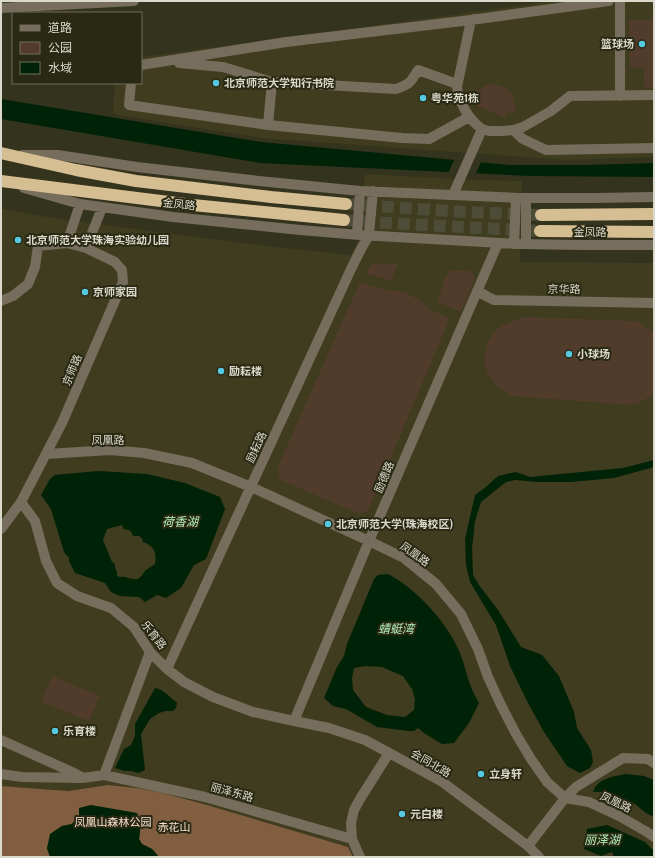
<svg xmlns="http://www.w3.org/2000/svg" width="655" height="858" viewBox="0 0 655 858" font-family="Cabin,'Noto Sans SC',sans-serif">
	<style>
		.built { fill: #3f3c1f }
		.green { fill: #513c2b }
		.forest { fill: #815e40 }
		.water { fill: #002207; fill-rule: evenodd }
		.pier { fill: #34331d }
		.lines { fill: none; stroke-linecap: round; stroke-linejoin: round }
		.highway-tunnel { stroke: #4d4c37; stroke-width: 12; stroke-dasharray: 12 6; stroke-linecap: butt }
		.minor { stroke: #766d5c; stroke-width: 10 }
		.highway { stroke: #d6be93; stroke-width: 12 }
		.poi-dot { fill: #56c9e1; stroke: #2a2913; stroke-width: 1.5 }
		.labels { text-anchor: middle; stroke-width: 4; stroke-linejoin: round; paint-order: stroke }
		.poi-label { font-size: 11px; font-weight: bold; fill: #dad9cc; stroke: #2a2913; text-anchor: start }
		.street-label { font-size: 11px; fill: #dad9cc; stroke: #2a2913 }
		.park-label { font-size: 11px; fill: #f7dfcc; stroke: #2a2913 }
		.water-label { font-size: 12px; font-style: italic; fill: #b3efba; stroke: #2a2913 }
	</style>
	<rect width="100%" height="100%" fill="#34331d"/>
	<path class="built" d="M554,1H654V157L564,160L412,149L261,138L113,114L115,83H141V57Z
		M365,174L473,180L522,181L520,262L654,263V857H353L347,847L207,805L163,793L137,788L108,785L68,791L1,786V208L52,218L249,244L351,255L360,235Z"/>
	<path class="green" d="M629,20H654V87H644V67L630,68Z
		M491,84C508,84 519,98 514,114L508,112L504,117L477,106L479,100L473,97C477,90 483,86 491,84Z
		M373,263L398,264L391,281L366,273Z
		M451,270L470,271L475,277L461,312L437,302L446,276Z
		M360,282L386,290L398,291L405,293L420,300L430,310L450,318L368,511L360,514L280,480L277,469Z
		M524,317L636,321L649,329L654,333V393L643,401L631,405L512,396L498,387L488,375L484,362L486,347L492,334L501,326Z
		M52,676L100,696L89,721L41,702Z"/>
	<path class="forest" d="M108,785L137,788L163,793L207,805L348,847L353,857H159L152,849L142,844L139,839L141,823L79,816L72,824L62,826L47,848L50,857H1V786L68,791Z"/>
	<path class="water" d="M1,99L261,142L509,165H588L654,163V177L530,176L260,163L1,119Z
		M654,460V467L614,478L571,482H536L516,480L506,482L481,502L475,521L472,548L473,575L479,585L498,610L521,647L542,655L559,676L574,712L577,728L591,750L593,762L590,768L580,773L567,766L544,732L527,701L510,666L496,625L470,582L466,565L465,539L475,495L486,487L498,476L516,472L530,477L623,468Z
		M98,471L147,474L185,483L220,497L225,509L206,559L194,565L181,588L166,598L157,595L145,602L139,597L120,596L111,592L105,583L75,573L69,561V558L64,552L51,509L41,495L50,479L55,475ZM122,525L124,529C129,530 132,531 133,536H139L142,538L143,542C154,546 157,552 155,564C152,566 149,568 146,570C142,574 140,581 133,579C128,579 126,576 120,577L117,576C118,571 114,568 115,564L112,562L103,540L107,529Z
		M388,574C414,587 447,622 458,649C464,661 466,674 471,687C473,692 476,698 479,703L469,723L454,743L442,744L424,733L418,728L414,731H409L377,727L346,709L333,706L324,698L337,667L344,656L347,644L374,579L378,575ZM365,666L382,667L403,676L412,689L415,699L414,710L405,717L387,715L366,707L353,690L352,678L354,668Z
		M155,688C164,690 170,697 177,703L176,708L173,711H166L159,713L150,719L141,734L145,770L139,773L131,771H125L115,768L124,749L131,745L135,736V724Z
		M626,774L644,776L654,780V817L646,813L635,804L624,799L612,797L603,792H593C593,792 595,787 596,786C602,778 616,776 626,774Z
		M91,805L137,813L141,823L139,839L142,844L152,849L159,857H50L47,848L50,834L62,826L72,824L79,816V808Z
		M607,825L645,842L654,851V857H614L612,852L601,856L584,849L587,829Z"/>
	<path class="pier" d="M455,158L482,160L475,175L448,174Z"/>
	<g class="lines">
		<path class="highway-tunnel" d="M346,204L463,212L541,215
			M344,220L404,224L540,231"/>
		<path class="minor" d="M620,1V96
			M1,8L134,1
			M179,63L223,67L272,82L396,89C410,84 411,82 418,70L457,84
			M141,65L286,42L471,20L609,1
			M131,83L129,105L268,125L402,138L429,139L469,117
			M268,125L272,82
			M482,129L489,131H503L513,130L523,127L551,111L570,96L654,95
			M513,130L523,139L546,150L654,148
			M22,155H58L137,167L259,181L360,191L519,198H595L654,197
			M24,188L80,204L173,217L300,230L360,235L520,244L580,245H654
			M453,195L482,129C469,120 459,103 457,87L471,20L476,19
			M357,234L360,191
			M67,243L80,204
			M514,244L516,198
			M526,244V198
			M86,248L102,208
			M477,291L494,300L654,303
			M1,301L13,296L28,284L35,267L38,246L67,243L86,248L115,262L122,270L123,282L62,423L21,502L1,529
			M47,454L110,450L144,453L192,463L251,487L369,541L404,558L436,584L461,614L478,649L488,677L501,705L516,734L531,759L547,782L565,798L589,802L619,816L647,832L654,837
			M21,502L35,521L46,561L57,583L77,596L111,608L134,627L150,652L167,669L184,682L213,697L253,712L294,721L329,728L365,740L441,781L528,846L539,857
			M167,669L351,269L361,249L369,235L373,191
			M294,721L369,541L498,243
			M1,740L72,772L83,778L104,775L150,652
			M1,774L22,777L81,778
			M104,775L205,797L352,839
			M528,846L565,798L576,787L623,758L648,759L654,763
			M360,857L352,839L351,823L354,810L360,799L389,753"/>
		<path class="highway" d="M1,153L76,170L136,181L271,197L346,204
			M1,181L193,205L344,220
			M541,215L654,214
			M540,231L654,232"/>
	</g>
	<g class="poi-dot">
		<circle cx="642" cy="44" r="4"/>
		<circle cx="216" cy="83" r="4"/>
		<circle cx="423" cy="98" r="4"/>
		<circle cx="18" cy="240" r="4"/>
		<circle cx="85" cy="292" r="4"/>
		<circle cx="569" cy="354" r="4"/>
		<circle cx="221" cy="371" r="4"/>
		<circle cx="328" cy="524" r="4"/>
		<circle cx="55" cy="731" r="4"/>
		<circle cx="481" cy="774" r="4"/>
		<circle cx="402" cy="814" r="4"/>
	</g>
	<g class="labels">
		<g class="poi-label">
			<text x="634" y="48" text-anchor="end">篮球场</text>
			<text x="224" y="87">北京师范大学知行书院</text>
			<text x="431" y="102">粤华苑1栋</text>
			<text x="26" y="244">北京师范大学珠海实验幼儿园</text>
			<text x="93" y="296">京师家园</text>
			<text x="577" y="358">小球场</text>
			<text x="229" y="375">励耘楼</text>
			<text x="336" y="528">北京师范大学(珠海校区)</text>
			<text x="63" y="735">乐育楼</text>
			<text x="489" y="778">立身轩</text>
			<text x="410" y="818">元白楼</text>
		</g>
		<g class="street-label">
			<text transform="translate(179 204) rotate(6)" y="4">金凤路</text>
			<text x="590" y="236">金凤路</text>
			<text transform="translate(564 289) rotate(1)" y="4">京华路</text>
			<text transform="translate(72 370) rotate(-67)" y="4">京师路</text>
			<text x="108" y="444">凤凰路</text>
			<text transform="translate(256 447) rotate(-65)" y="4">励耘路</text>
			<text transform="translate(384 477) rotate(-67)" y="4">励德路</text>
			<text transform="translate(415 554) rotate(35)" y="4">凤凰路</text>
			<text transform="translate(154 635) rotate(52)" y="4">乐育路</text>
			<text transform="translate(431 763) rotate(30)" y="4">会同北路</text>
			<text transform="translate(232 792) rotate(15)" y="4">丽泽东路</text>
			<text transform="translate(616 802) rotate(25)" y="4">凤凰路</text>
		</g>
		<g class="park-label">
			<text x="113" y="826">凤凰山森林公园</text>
			<text x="174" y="831">赤花山</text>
		</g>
		<g class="water-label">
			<text x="180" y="526">荷香湖</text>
			<text x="396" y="633">蜻蜓湾</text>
			<text x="602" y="844">丽泽湖</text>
		</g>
	</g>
	<rect width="655" height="858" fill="none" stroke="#dad9cc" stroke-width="4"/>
	<rect x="12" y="12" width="130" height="72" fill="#2a2913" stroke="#706f5d"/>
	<rect x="20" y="25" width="20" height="6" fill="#766d5c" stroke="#706f5d"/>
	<text x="48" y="32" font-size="12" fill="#dad9cc">道路</text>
	<rect x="20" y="42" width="20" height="12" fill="#513c2b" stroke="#706f5d"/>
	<text x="48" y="52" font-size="12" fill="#dad9cc">公园</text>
	<rect x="20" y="62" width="20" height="12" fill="#002207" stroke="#706f5d"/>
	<text x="48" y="72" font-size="12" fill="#dad9cc">水域</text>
</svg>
